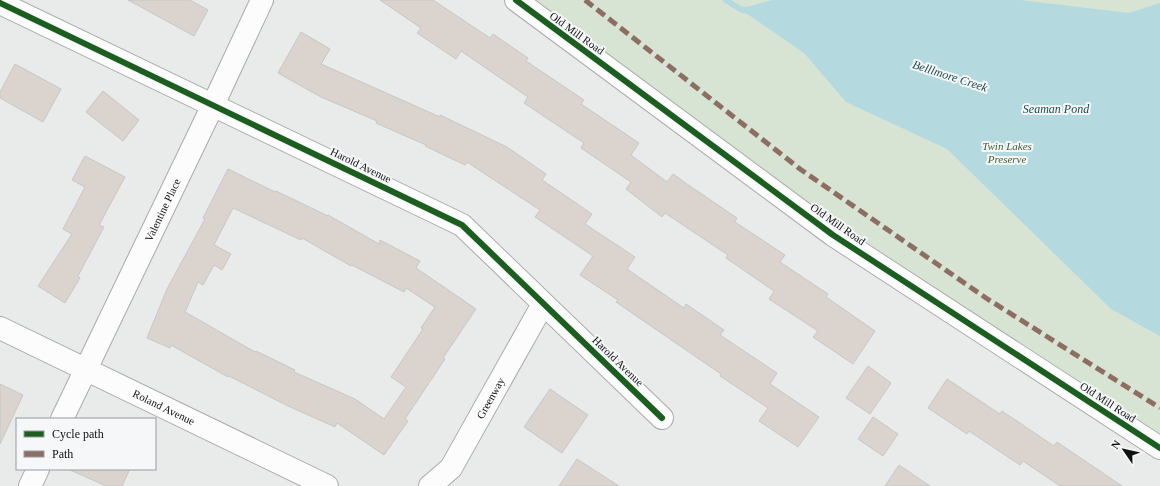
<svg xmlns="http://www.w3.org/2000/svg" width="1160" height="486" viewBox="0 0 1160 486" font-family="'Times New Roman',serif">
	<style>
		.green { fill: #d7e3d3 }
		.water { fill: #b4dae0 }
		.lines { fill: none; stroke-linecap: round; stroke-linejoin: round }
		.stream { stroke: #b4dae0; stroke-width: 6 }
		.building { fill: #dbd4ce; stroke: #c6c7c7; fill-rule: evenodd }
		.minor-casing { stroke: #aaa; stroke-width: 24 }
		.minor { stroke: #fcfcfc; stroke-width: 22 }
		.quiet { stroke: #8d6e63; stroke-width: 5; stroke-dasharray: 10 5; stroke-linecap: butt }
		.cycleway-casing { stroke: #f6f7f8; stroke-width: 8 }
		.cycleway { stroke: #1b5e20; stroke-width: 6 }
		.labels { text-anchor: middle; stroke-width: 4; stroke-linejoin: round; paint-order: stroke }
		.street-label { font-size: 11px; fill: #0f0f10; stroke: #f6f7f8 }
		.park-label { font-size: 11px; font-style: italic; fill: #3e6130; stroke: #f6f7f8 }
		.water-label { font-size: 12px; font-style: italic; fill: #1d4b52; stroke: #f6f7f8 }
	</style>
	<rect width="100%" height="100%" fill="#e9eaea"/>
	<path class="green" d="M531,0H1160V435L842,226Z"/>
	<path class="water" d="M772,0H1020L1129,13L1160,3V336L1111,309L947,149L846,102L804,53L740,9Z"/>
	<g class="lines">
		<path class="stream" d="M726,0L740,9L747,11"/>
	</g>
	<path class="building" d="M128,0H190L208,10L194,36Z
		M380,0H433L490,38L493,34L528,58L526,61L584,100L581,104L639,143L631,155L667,182L673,174L687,184L737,218L735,222L785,255L780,262L828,294L826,297L875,331L853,364L813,337L818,331L769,299L774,291L726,258L728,255L665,213L662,217L626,189L631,182L581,148L584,143L524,103L528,97L461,51L456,59L417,33L421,28Z
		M301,32L330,49L321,64L440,117V115L507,147L546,174L542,180L592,214L585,224L635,257L627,269L684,308L686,304L724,330L720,335L777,373L770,384L819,417L798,447L759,421L768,408L720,376L721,374L616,302L618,300L580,275L593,256L535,217L540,210L467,162L465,165L425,146L426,145L376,123L377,121L321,97L278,73Z
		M15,64L61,89L43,122L0,98V92Z
		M103,91L139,120L123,141L86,112Z
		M85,156L125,177L99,225L104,227L78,276L80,278L65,303L38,286L72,234L63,229L85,187L72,180Z
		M228,169L275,192L276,191L328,216V215L379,244L380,240L420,261L416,268L476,309L443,358L445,359L405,419L408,421L384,455L337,423L335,427L288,406L229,376L228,377L171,345L170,348L147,338L167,289L205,219L203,218ZM233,208L301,240L302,238L351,266L352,265L404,292L406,288L435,307L421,328L423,329L391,377L406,387L384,419L355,399L294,372L295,370L256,351L255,352L185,312L198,282L203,285L214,265L222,270L231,254L214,245Z
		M868,366L891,383L870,414L846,398Z
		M947,379L1000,414L1002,411L1054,446L1057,442L1122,486H1060L1023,461L1020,465L969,431L967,434L928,408Z
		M0,384L23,395L0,444Z
		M550,389L588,415L562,453L524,427Z
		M873,417L898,434L883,456L858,439Z
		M577,459L619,486H559Z
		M899,465L930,486H885Z
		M68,469H130L122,486H106Z"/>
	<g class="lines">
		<g class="minor-casing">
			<g id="minor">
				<path d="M516,0L833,235L1160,448"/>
				<path d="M0,3L462,225L662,418"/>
				<path id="s1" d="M0,328L327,486"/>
				<path id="s2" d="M62,419L213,105L262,0"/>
				<path d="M30,486L38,469"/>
				<path id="s3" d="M430,486L451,468L543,304"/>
			</g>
		</g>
		<use href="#minor" class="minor"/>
		<path class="quiet" d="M585,0L800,169L986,298L1160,408"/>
		<g class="cycleway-casing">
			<path id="cycleway" d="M516,0L833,235L1160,448
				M0,3L462,225L662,418"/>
		</g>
		<use href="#cycleway" class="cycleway"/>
	</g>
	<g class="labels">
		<g class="street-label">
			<text transform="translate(577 33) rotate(36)" y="4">Old Mill Road</text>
			<text transform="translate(361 165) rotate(26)" y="4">Harold Avenue</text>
			<text dy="4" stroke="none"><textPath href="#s2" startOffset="232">Valentine Place</textPath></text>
			<text transform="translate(838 224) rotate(35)" y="4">Old Mill Road</text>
			<text transform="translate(618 361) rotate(44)" y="4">Harold Avenue</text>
			<text dy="4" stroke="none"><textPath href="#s3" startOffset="108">Greenway</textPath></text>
			<text transform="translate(1108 402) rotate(33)" y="4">Old Mill Road</text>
			<text dy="4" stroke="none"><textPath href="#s1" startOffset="182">Roland Avenue</textPath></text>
		</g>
		<g class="park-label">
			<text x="1007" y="150">Twin Lakes<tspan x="1007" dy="13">Preserve</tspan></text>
		</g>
		<g class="water-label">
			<text transform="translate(950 76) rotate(18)" y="4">Belllmore Creek</text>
			<text x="1056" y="113">Seaman Pond</text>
		</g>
	</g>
	<rect x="16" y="418" width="140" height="52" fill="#f6f7f8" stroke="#9a9a9b"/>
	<rect x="24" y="431" width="20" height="6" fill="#1b5e20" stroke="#9a9a9b"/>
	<text x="52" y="438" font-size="12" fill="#0f0f10">Cycle path</text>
	<rect x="24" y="451" width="20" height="6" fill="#8d6e63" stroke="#9a9a9b"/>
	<text x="52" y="458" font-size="12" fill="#0f0f10">Path</text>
	<g transform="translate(1124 450) rotate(304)" stroke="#f6f7f8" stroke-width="3" paint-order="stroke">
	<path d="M0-3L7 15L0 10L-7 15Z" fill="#0f0f10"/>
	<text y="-6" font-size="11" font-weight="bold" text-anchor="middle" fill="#0f0f10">N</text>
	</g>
</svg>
